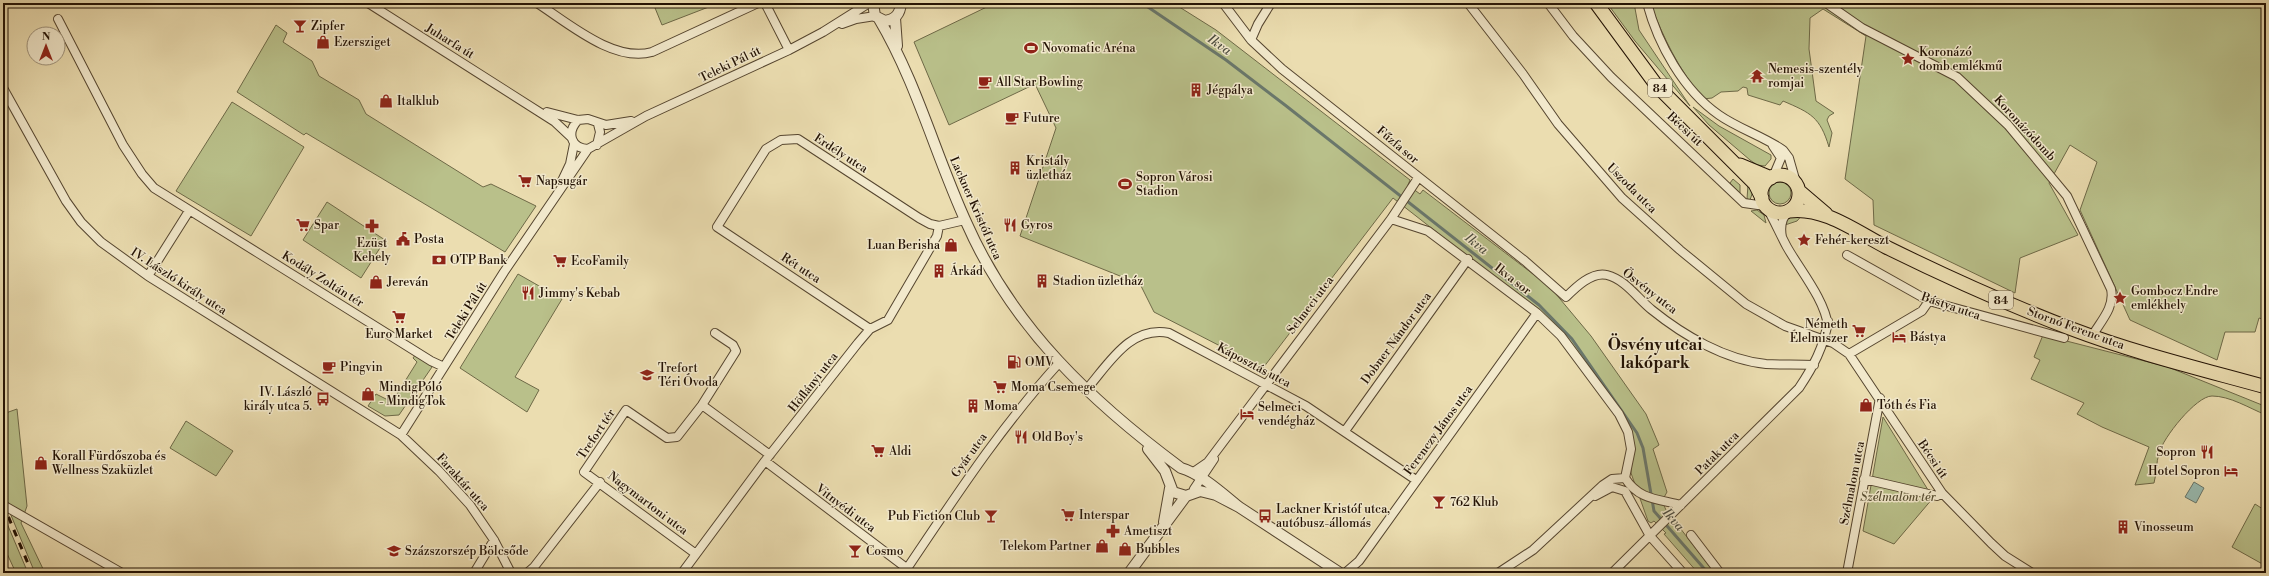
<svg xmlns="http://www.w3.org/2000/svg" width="2269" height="576" viewBox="0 0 2269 576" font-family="'Libre Bodoni',serif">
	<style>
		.green { fill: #b9c08a; stroke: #6e6947 }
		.water { fill: #99bbb0; stroke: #6a776b }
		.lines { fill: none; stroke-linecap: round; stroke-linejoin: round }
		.stream { stroke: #6a776b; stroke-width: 3 }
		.minor-casing { stroke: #55452f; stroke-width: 10 }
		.tertiary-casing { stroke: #55452f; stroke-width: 12 }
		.primary-casing { stroke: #231204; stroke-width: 15 }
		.minor { stroke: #f2e9cc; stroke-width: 8 }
		.tertiary { stroke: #f2e9cc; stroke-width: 10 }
		.primary { stroke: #ebddb0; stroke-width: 13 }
		.rail { stroke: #231204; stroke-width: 3; stroke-dasharray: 7 7; stroke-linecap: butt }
		.labels { text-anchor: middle; stroke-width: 3; stroke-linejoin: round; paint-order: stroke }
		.shield { fill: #f2e9cc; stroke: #615240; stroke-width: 1 }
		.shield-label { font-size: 11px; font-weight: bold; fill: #231204 }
		.poi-label { font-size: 12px; fill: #231204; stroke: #f2e9cc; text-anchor: start }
		.street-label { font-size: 12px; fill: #231204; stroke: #f2e9cc }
		.park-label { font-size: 12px; font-style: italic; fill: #584f33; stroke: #f2e9cc }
		.water-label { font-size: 13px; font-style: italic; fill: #4c4d40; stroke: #f2e9cc }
		.district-label { font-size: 16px; font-weight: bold; fill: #231204; stroke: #f2e9cc }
	</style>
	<rect width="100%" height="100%" fill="#ebddb0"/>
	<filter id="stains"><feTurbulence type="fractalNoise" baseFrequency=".005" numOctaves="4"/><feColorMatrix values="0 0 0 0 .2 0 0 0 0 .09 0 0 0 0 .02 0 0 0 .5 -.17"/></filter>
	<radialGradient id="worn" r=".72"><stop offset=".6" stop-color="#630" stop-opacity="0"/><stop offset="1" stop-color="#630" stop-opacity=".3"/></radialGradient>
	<path class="green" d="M653,3H719L662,25Z
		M995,3H1173L1216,30L1410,180L1408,185L1420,194L1423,190L1550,287L1591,336L1646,414L1659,445L1653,449L1667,492L1662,501L1666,510L1715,573H1698L1664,534L1666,533L1654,521L1651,523L1648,521L1631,473L1632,446L1628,430L1554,330L1531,306L1393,198L1263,368L1154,312L1140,284L1020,236L1056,128L1035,84L949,125L914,42Z
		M1607,3H1634L1639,30L1690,106L1635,41Z
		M1650,3H1817L1821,7L1820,3H2266V320L2259,318L2255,332H2225L2217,360L2130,320L2080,210L2097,162L2070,145L2049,183L2078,235L2020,258L2015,293L1874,225L1873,200L1845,179L1866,36L1823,9L1810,18L1809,49L1816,101L1834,113L1829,116L1827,120L1832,133L1829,147C1820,117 1811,113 1783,101L1780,105L1748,95L1747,88L1743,87L1738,91L1721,92L1712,98L1703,99C1678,68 1664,39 1650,3Z
		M276,25L287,33L283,42L312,61L319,76L359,100L366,114L483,187L491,184L536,206L505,252L306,133L304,135L237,92Z
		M232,102L304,147L251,236L176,191Z
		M1693,107L1719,126L1771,155V159L1765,166L1757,165L1750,160L1709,125Z
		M1733,179L1740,185V193L1730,183Z
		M1769 193a11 11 0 1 1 22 0a11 11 0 1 1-22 0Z
		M1748,185L1753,191L1750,200L1747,199Z
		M327,202L385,240L361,278L303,240Z
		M1757,210L1764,215L1766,223L1751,211Z
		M1804,213L1797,221L1785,225L1788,217Z
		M518,274L562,299L515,377L539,390L527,412L460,368Z
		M2043,335L2168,367L2262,405L2266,407V415C2249,408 2230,396 2212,396C2196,396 2163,438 2159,453C2156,463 2157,472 2154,483L2135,485L2149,447L2102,427L2077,414L2084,403L2031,379L2040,360L2034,357Z
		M416,354L432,367L399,415L385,416L368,406L376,394L392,402L417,362L413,358Z
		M17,409L27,506L21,523L45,573H35L3,496V414Z
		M1883,417L1933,498L1894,544L1863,531Z
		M186,421L233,451L216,476L170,448Z
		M2255,504L2266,511V566L2232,547Z
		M3,514L28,573H16L3,545Z"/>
	<path class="water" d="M2194,482L2204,488L2196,503L2185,497Z"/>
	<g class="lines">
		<path class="stream" d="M1142,3L1226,60L1285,105L1539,305L1572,339L1637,433L1643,448L1654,511L1708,573"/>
		<g class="minor-casing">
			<path id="minor" d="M368,3L555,122L571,137
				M537,3C568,23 614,63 652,52L758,3
				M765,3L789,50
				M1223,3L1251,40L1282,69L1525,261L1566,297C1575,288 1592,271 1607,275C1626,280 1637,298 1652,310C1683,335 1725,360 1766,364C1782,365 1798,364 1814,365
				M1468,3L1523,74L1558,124L1622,198L1680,250L1746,304L1785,326L1833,343L1849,354L1942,493L1991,543L2005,556L2032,573
				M1548,3L1573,36L1611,77L1744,203L1765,206
				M1647,3C1658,44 1683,90 1719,115C1739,129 1763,136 1783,150L1789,158L1797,186
				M1826,3L1862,28L1957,77L2008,125L2067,196L2111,289C2115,307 2101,321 2092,336
				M58,19L123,145L142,174L154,188L431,361L444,367
				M842,24L856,19L875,16
				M1251,40L1258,24L1271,3
				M3,88L66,201L81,222L101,242L148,276L401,435L439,471L470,505L494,540L511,573
				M547,112L578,120L588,119L606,125L631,121
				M578,120C566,133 571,148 588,149L646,116L789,50L823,32L869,3
				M597,145L600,132L598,124
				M1773,177L1781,158L1773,146
				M561,183L570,164L574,144
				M1766,206C1774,220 1780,234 1787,247C1800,270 1825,300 1828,326
				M1391,219L1428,231L1537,313L1561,336L1619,414L1628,432L1631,449L1625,478C1639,500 1658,499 1681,505
				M1782,237C1780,227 1781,218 1789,211
				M1847,255L1929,301L2064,338
				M148,276L189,211
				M870,329L717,227L766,149L781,140L798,139L919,218L930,224L939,226
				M1849,354L1922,311L1929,301
				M1086,390C1108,365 1130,325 1169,333L1306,406L1416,480
				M702,405L770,455
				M1345,431L1468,259
				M401,435L504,272L588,149
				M765,461L913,573
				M1192,473L1208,462L1220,446L1391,219L1418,178
				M1864,479L1937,496L1942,493
				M1194,489L1214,459
				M1595,496L1612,487L1625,491L1650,536L1683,573
				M3,505L122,573
				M1691,535L1720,573
				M696,554L584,472L626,410L667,438L677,437L702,405L736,351L733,345L715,333
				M474,573L494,540
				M527,573L534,567L600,482
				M682,573L765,461L858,343L870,329L888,320L937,236L939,226L965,220
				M904,573C954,499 999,429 1059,363
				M1345,573L1359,561L1537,313
				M1498,573L1533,550L1603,485L1612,479L1625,478
				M1612,573L1799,388C1813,367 1824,347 1828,321
				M1847,573L1880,398
				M2047,573H2064"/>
		</g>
		<g class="tertiary-casing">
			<path id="tertiary" d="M873,3L875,16L885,21C896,19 900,14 901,3
				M895,18L897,46
				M879,19C917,83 936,157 967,224C1013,328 1092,402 1181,468C1200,473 1224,495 1239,507
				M1148,449L1165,471L1173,492L1186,496L1200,491L1216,495L1239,507L1340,573
				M1164,522L1170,488
				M1129,573L1186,496"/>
		</g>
		<g class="primary-casing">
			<path id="primary" d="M1596,3L1657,86L1755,184L1762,198
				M1740,165L1771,178
				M1761 194a19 19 0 1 1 38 0a19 19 0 1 1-38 0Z
				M1799,191L1826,214
				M1789,211C1823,206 1857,232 1886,247C1947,277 2009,305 2072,329C2135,353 2201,369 2266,387"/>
		</g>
		<use href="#minor" class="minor"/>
		<use href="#tertiary" class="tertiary"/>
		<use href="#primary" class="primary"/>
		<path class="rail" d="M3,504L32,573"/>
	</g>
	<defs>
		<g id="bar-bare" transform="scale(1.08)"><path d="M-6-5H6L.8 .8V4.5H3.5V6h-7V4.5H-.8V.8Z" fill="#8f2418" stroke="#f2e9cc" stroke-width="2.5" paint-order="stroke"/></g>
		<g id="shop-bare" transform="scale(1.08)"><path d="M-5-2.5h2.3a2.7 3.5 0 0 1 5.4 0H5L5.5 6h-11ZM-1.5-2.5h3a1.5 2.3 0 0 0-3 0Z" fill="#8f2418" stroke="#f2e9cc" stroke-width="2.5" paint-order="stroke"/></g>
		<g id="stadium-bare" transform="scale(1.08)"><path d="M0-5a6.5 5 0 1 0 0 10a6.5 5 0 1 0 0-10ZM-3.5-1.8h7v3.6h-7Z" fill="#8f2418" stroke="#f2e9cc" stroke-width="2.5" paint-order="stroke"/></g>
		<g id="sight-bare" transform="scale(1.08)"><path d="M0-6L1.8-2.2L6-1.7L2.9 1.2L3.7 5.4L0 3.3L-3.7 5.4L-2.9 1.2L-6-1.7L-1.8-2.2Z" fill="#8f2418" stroke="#f2e9cc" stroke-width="2.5" paint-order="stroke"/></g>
		<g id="temple-bare" transform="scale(1.08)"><path d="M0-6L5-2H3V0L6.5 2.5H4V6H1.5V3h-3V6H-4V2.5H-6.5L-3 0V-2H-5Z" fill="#8f2418" stroke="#f2e9cc" stroke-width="2.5" paint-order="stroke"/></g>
		<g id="cafe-bare" transform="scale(1.08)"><path d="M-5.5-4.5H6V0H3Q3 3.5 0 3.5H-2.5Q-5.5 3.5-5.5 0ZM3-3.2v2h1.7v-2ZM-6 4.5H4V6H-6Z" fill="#8f2418" stroke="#f2e9cc" stroke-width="2.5" paint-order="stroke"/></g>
		<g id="building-bare" transform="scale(1.08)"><path d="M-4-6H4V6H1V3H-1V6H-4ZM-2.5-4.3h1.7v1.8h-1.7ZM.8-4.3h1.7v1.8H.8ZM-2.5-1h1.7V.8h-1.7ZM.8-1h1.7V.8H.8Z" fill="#8f2418" stroke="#f2e9cc" stroke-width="2.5" paint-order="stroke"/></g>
		<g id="supermarket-bare" transform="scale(1.08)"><path d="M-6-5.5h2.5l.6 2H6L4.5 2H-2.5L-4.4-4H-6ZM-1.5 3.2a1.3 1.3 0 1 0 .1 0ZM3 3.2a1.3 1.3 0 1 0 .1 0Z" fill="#8f2418" stroke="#f2e9cc" stroke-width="2.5" paint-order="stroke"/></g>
		<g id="restaurant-bare" transform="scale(1.08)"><path d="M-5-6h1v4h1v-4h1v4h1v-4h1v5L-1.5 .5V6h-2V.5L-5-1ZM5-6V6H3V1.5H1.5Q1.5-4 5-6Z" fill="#8f2418" stroke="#f2e9cc" stroke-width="2.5" paint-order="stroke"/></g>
		<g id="pharmacy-bare" transform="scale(1.08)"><path d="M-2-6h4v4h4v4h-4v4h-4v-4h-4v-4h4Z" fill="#8f2418" stroke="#f2e9cc" stroke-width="2.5" paint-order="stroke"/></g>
		<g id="civic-bare" transform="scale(1.08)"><path d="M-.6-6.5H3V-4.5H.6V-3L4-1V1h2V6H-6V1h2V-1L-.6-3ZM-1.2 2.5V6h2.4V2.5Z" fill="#8f2418" stroke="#f2e9cc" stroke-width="2.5" paint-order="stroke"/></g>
		<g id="bank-bare" transform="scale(1.08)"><path d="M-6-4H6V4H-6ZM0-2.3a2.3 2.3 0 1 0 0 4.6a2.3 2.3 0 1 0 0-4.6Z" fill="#8f2418" stroke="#f2e9cc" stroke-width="2.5" paint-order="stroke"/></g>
		<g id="hotel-bare" transform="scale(1.08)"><path d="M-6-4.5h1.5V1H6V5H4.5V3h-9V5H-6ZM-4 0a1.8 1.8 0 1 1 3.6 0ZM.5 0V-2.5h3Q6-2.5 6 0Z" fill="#8f2418" stroke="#f2e9cc" stroke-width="2.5" paint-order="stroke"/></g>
		<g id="fuel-bare" transform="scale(1.08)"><path d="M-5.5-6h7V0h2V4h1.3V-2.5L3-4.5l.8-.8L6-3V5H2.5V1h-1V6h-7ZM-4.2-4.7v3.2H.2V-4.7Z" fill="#8f2418" stroke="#f2e9cc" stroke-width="2.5" paint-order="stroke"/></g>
		<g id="school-bare" transform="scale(1.08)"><path d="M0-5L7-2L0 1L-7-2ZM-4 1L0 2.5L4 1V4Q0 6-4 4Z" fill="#8f2418" stroke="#f2e9cc" stroke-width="2.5" paint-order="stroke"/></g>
		<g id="bus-bare" transform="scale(1.08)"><path d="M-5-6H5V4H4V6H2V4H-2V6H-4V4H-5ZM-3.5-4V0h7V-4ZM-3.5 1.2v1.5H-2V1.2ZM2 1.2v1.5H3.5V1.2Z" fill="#8f2418" stroke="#f2e9cc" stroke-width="2.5" paint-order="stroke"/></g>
	</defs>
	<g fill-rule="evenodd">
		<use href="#bar-bare" x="300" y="26"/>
		<use href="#shop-bare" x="323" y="42"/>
		<use href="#stadium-bare" x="1031" y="48"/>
		<use href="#sight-bare" x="1908" y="59"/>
		<use href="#temple-bare" x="1757" y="76"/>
		<use href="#cafe-bare" x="985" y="82"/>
		<use href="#building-bare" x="1196" y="90"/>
		<use href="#shop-bare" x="386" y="101"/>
		<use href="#cafe-bare" x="1012" y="118"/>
		<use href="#building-bare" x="1015" y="168"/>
		<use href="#supermarket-bare" x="525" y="181"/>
		<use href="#stadium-bare" x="1125" y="184"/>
		<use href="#supermarket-bare" x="303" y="225"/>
		<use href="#restaurant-bare" x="1010" y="225"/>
		<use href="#pharmacy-bare" x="372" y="226"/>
		<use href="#civic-bare" x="403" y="239"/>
		<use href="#sight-bare" x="1804" y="240"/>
		<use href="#shop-bare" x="951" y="245"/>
		<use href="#bank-bare" x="439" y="260"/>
		<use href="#supermarket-bare" x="560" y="261"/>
		<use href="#building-bare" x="939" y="271"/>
		<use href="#building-bare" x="1042" y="281"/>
		<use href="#shop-bare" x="376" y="282"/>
		<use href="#restaurant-bare" x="528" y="293"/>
		<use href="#sight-bare" x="2120" y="298"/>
		<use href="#supermarket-bare" x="399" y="317"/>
		<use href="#supermarket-bare" x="1859" y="331"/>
		<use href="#hotel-bare" x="1899" y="337"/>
		<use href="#fuel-bare" x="1014" y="362"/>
		<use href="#cafe-bare" x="329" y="367"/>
		<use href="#school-bare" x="647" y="375"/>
		<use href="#supermarket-bare" x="1000" y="387"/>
		<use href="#shop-bare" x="368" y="394"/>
		<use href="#bus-bare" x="323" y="399"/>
		<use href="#shop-bare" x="1866" y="405"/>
		<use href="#building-bare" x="973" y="406"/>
		<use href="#hotel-bare" x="1247" y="414"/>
		<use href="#restaurant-bare" x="1021" y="437"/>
		<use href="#supermarket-bare" x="878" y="451"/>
		<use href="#restaurant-bare" x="2207" y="452"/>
		<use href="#shop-bare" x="41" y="463"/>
		<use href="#hotel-bare" x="2231" y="471"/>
		<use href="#bar-bare" x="1439" y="502"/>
		<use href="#supermarket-bare" x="1068" y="515"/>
		<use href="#bar-bare" x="991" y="516"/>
		<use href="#bus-bare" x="1265" y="516"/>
		<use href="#building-bare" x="2123" y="527"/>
		<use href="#pharmacy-bare" x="1113" y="531"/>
		<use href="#shop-bare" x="1102" y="546"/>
		<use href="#shop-bare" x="1125" y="549"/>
		<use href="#school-bare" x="394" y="551"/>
		<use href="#bar-bare" x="855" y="551"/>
	</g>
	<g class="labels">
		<g class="shield">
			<rect x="1648" y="79" width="24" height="18" rx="3"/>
			<rect x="1989" y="291" width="24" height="18" rx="3"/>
		</g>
		<g class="shield-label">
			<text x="1660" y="92">84</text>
			<text x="2001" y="304">84</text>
		</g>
		<g class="poi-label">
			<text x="311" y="30">Zipfer</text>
			<text x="334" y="46">Ezersziget</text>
			<text x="1042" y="52">Novomatic Aréna</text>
			<text x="1919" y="56">Koronázó<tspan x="1919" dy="14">domb emlékmű</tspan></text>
			<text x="1768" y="73">Nemesis-szentély<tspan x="1768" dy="14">romjai</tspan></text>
			<text x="996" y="86">All Star Bowling</text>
			<text x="1207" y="94">Jégpálya</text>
			<text x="397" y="105">Italklub</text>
			<text x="1023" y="122">Future</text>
			<text x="1026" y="165">Kristály<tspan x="1026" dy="14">üzletház</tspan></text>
			<text x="1136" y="181">Sopron Városi<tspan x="1136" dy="14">Stadion</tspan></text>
			<text x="536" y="185">Napsugár</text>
			<text x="314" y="229">Spar</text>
			<text x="1021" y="229">Gyros</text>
			<text x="414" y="243">Posta</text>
			<text x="1815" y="244">Fehér-kereszt</text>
			<text x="372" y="247" text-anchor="middle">Ezüst<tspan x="372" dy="14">Kehely</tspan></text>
			<text x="940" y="249" text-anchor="end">Luan Berisha</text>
			<text x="450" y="264">OTP Bank</text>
			<text x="571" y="265">EcoFamily</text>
			<text x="950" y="275">Árkád</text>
			<text x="1053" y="285">Stadion üzletház</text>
			<text x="387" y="286">Jereván</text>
			<text x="2131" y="295">Gombocz Endre<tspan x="2131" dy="14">emlékhely</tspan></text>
			<text x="539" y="297">Jimmy's Kebab</text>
			<text x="1848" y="328" text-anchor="end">Németh<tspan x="1848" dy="14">Élelmiszer</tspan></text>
			<text x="399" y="338" text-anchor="middle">Euro Market</text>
			<text x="1910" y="341">Bástya</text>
			<text x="1025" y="366">OMV</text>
			<text x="340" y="371">Pingvin</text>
			<text x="658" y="372">Trefort<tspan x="658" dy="14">Téri Óvoda</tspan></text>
			<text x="379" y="391">MindigPóló<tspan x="379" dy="14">- MindigTok</tspan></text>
			<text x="1011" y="391">Moma Csemege</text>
			<text x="312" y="396" text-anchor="end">IV. László<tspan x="312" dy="14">király utca 5.</tspan></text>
			<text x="1877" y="409">Tóth és Fia</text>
			<text x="984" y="410">Moma</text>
			<text x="1258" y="411">Selmeci<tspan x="1258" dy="14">vendégház</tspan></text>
			<text x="1032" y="441">Old Boy's</text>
			<text x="889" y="455">Aldi</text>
			<text x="2196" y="456" text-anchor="end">Sopron</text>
			<text x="52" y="460">Korall Fürdőszoba és<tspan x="52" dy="14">Wellness Szaküzlet</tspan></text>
			<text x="2220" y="475" text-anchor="end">Hotel Sopron</text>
			<text x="1450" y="506">762 Klub</text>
			<text x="1276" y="513">Lackner Kristóf utca,<tspan x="1276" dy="14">autóbusz-állomás</tspan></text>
			<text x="1079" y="519">Interspar</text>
			<text x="980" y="520" text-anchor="end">Pub Fiction Club</text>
			<text x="2134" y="531">Vinosseum</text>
			<text x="1124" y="535">Ametiszt</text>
			<text x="1091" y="550" text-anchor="end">Telekom Partner</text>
			<text x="1136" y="553">Bubbles</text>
			<text x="405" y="555">Százszorszép Bölcsőde</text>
			<text x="866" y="555">Cosmo</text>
		</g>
		<g class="street-label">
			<text transform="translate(450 41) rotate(32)" y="4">Juharfa út</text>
			<text transform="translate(730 64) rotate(-26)" y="4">Teleki Pál út</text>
			<text transform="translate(2025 128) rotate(47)" y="4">Koronázódomb</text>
			<text transform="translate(1685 129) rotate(43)" y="4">Bécsi út</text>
			<text transform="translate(1398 145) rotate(40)" y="4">Fűzfa sor</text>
			<text transform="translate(841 153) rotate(33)" y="4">Erdély utca</text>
			<text transform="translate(1632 188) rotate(45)" y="4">Uszoda utca</text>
			<text transform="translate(976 208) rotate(66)" y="4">Lackner Kristóf utca</text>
			<text transform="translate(801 268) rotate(33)" y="4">Rét utca</text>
			<text transform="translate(323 279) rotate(32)" y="4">Kodály Zoltán tér</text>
			<text transform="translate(1513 279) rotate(38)" y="4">Ikva sor</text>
			<text transform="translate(179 281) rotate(33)" y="4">IV. László király utca</text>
			<text transform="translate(1650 291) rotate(38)" y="4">Ösvény utca</text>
			<text transform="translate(1310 305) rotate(-53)" y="4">Selmeci utca</text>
			<text transform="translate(1951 306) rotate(19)" y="4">Bástya utca</text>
			<text transform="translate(466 311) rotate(-58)" y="4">Teleki Pál út</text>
			<text transform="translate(2076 328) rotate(20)" y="4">Stornó Ferenc utca</text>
			<text transform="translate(1396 338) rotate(-54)" y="4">Dobner Nándor utca</text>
			<text transform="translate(1254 365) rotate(28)" y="4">Káposztás utca</text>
			<text transform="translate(813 382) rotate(-52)" y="4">Höflányi utca</text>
			<text transform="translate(1438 430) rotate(-54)" y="4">Ferenczy János utca</text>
			<text transform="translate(596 434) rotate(-56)" y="4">Trefort tér</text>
			<text transform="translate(1717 453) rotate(-45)" y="4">Patak utca</text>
			<text transform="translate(969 455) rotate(-54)" y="4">Gyár utca</text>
			<text transform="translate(1933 459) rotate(56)" y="4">Bécsi út</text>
			<text transform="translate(463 482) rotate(48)" y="4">Faraktár utca</text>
			<text transform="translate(1852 483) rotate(-79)" y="4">Szélmalom utca</text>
			<text transform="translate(648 503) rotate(37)" y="4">Nagymartoni utca</text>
			<text transform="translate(846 508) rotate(37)" y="4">Vitnyédi utca</text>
		</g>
		<g class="park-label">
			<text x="1898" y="501">Szélmalom tér</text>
		</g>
		<g class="water-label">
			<text transform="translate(1220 44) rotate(35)" y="5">Ikva</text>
			<text transform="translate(1477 243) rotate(39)" y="5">Ikva</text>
			<text transform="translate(1674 519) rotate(49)" y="5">Ikva</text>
		</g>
		<g class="district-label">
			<text x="1655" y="350">Ösvény utcai<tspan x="1655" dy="18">lakópark</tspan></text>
		</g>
	</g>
	<rect width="2269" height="576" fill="none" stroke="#ebddb0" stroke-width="16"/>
	<rect x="4" y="4" width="2261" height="568" fill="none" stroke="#231204" stroke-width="2"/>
	<rect x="8" y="8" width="2253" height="560" fill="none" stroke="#231204"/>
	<g transform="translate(46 46)"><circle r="19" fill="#f2e9cc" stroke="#9f937c"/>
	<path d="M0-3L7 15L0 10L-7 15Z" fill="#8f2418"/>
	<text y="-6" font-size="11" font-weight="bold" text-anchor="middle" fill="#231204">N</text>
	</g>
	<rect width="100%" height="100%" filter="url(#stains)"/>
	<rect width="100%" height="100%" fill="url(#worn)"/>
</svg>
